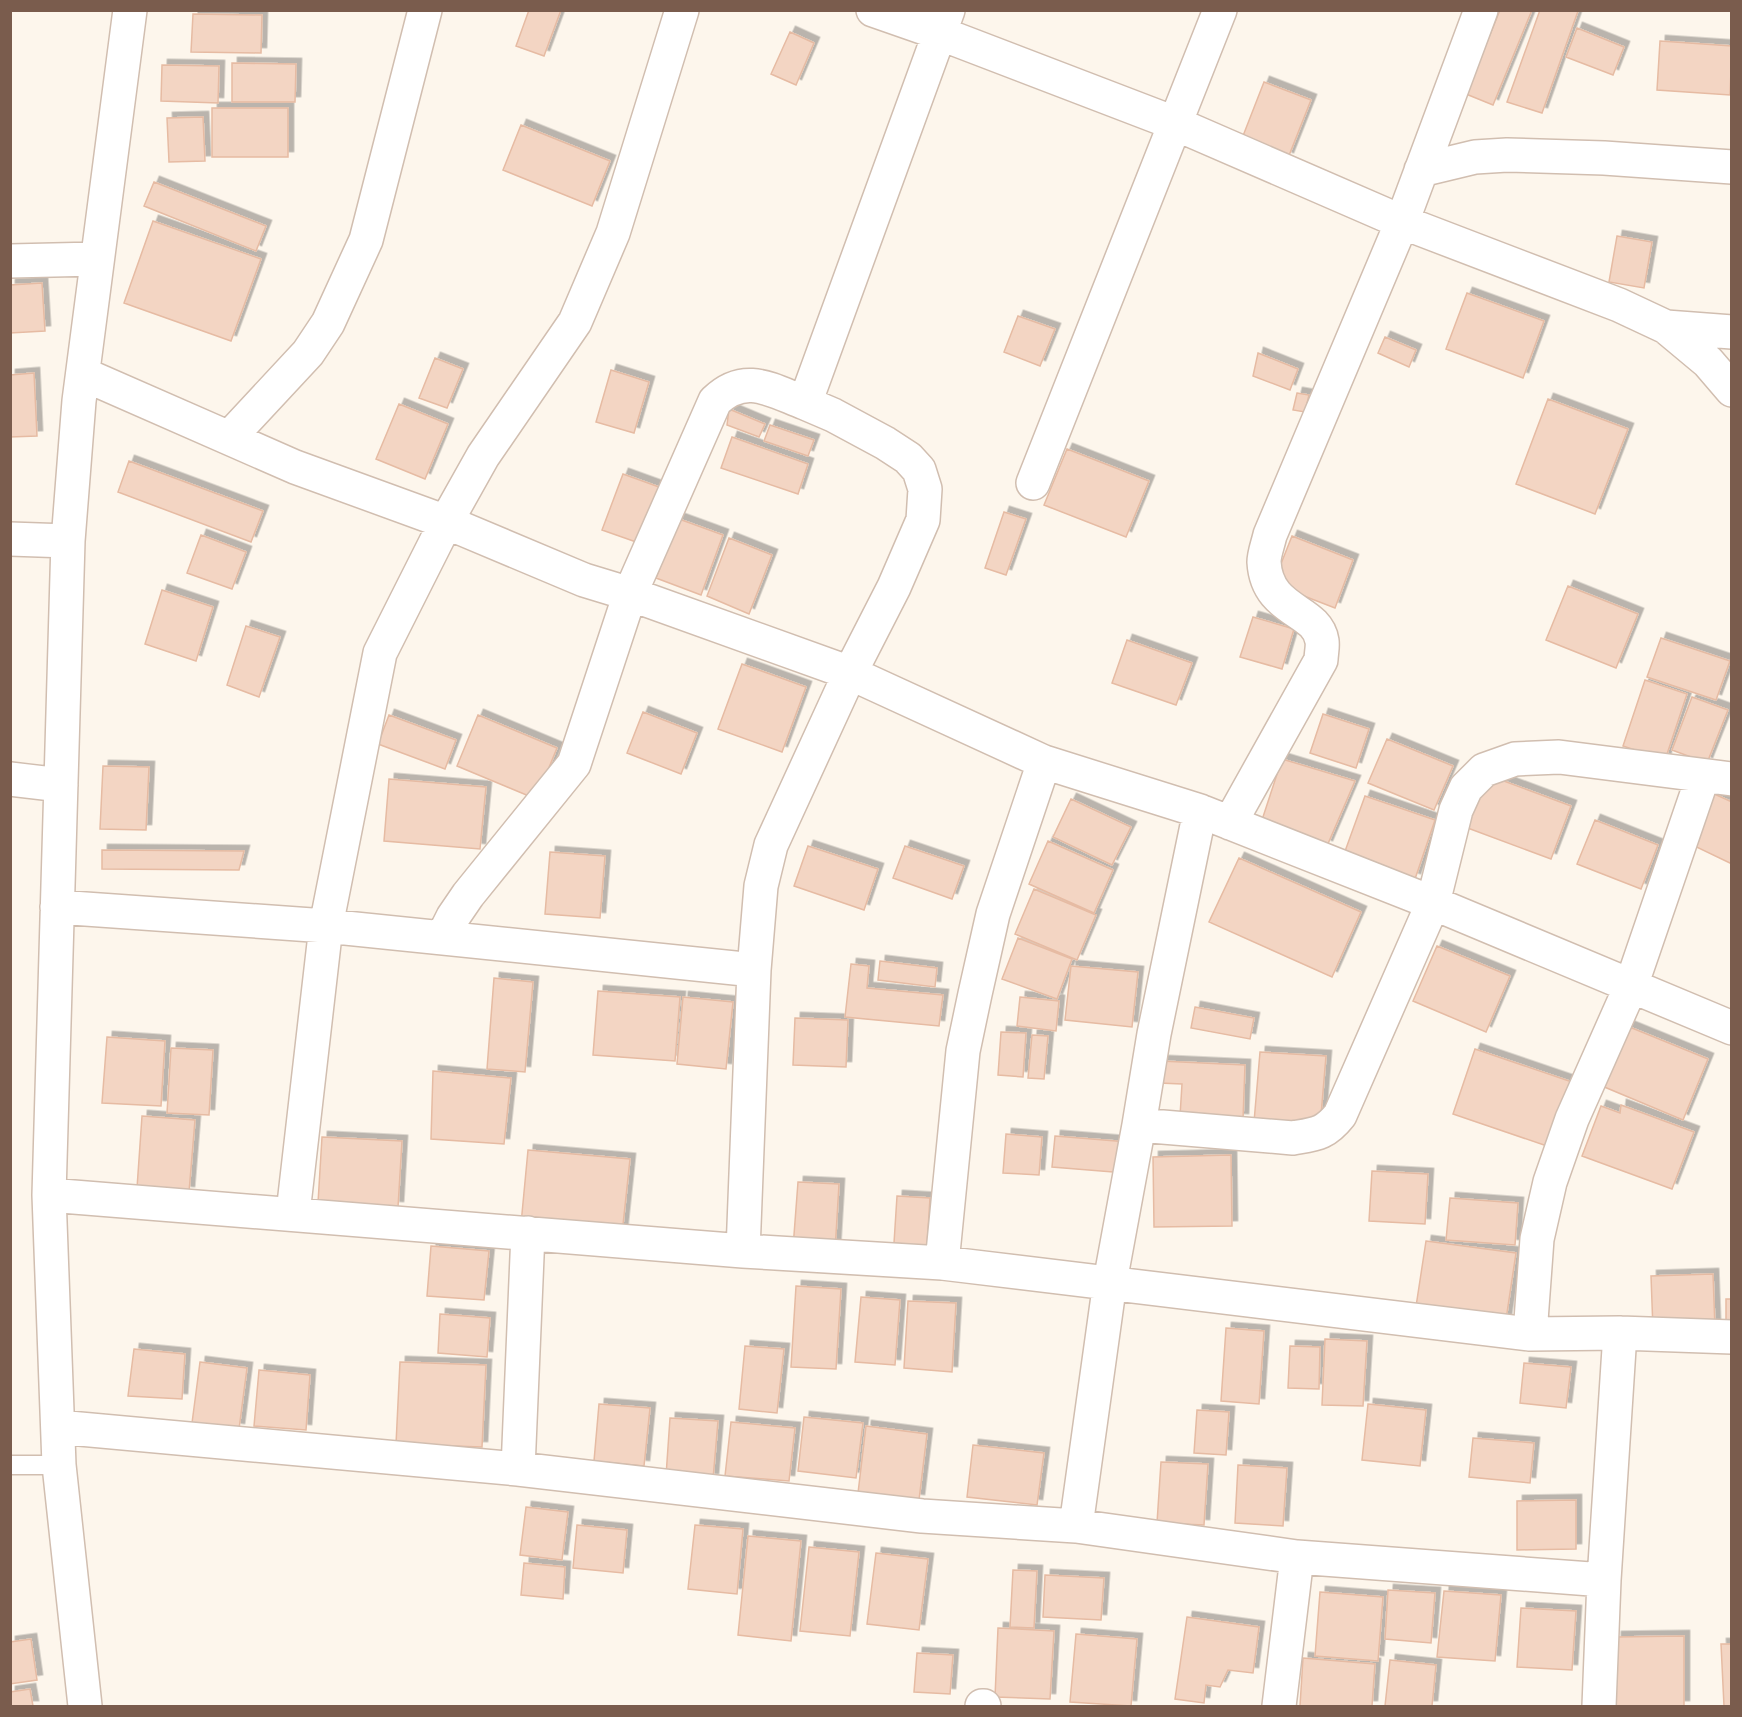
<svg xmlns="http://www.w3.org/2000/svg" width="1742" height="1717" viewBox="0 0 1742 1717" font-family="Quicksand,sans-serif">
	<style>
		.building { fill: #f3d5c3; stroke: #e6bba3; stroke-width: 1.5; filter: url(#shadow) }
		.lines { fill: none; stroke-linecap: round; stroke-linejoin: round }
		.lane-casing { stroke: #d1beb0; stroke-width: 21 }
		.street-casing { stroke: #d1beb0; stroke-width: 36 }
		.lane { stroke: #fff; stroke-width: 18 }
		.street { stroke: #fff; stroke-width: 33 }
	</style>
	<defs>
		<filter id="shadow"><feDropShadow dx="5.5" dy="-5.5" stdDeviation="0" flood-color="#0004"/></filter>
	</defs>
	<rect width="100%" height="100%" fill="#fdf6ec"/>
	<path class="building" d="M529,10H561L544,56L516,46Z
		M1500,10H1532L1493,105L1466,94Z
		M1540,10L1578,11L1542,113L1507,102Z
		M193,14L262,15L261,53L191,52Z
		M1577,28L1624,47L1613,75L1566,57Z
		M790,32L814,43L796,85L771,74Z
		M1660,41L1732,46L1730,95L1657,90Z
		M232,63L296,64L295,102H232Z
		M162,65L219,66L218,103L161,101Z
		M1264,82L1311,100L1288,158L1241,141Z
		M212,108H288V157H212Z
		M203,117L205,161L169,162L167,118Z
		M521,125L610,161L592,206L503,170Z
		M154,182L266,226L256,251L144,206Z
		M153,221L261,259L231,341L124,303Z
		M1617,236L1652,242L1644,288L1609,282Z
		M42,283L45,331L10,333V285Z
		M1467,293L1544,321L1523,378L1446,349Z
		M1018,316L1055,329L1040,366L1004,352Z
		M1385,337L1416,350L1409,367L1378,353Z
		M1258,353L1298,369L1290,390L1253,376Z
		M435,358L463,369L447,408L419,398Z
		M611,370L649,382L634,433L596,422Z
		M34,373L37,436L10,437V375Z
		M1297,393L1309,395L1305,412L1293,410Z
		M1548,399L1628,429L1595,514L1516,484Z
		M399,404L448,424L425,479L376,459Z
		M729,409L765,424L759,437L727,425Z
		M770,425L814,440L808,456L764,441Z
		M732,437L808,464L798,494L721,468Z
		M1067,449L1149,481L1126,537L1044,505Z
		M129,461L263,511L251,542L118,492Z
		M623,474L659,487L639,543L602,530Z
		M1004,512L1026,519L1006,575L985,568Z
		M679,519L723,535L701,595L656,578Z
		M201,535L246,552L232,589L187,573Z
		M1292,536L1353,560L1335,608L1273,584Z
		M729,538L772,555L749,614L707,596Z
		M1568,586L1638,614L1616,668L1546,640Z
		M162,590L213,607L196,661L145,644Z
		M1253,617L1294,629L1282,669L1240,657Z
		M246,626L280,637L259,697L227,685Z
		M1661,638L1730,661L1716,700L1647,677Z
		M1127,640L1192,663L1176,705L1112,683Z
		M742,664L806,687L782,752L718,729Z
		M1645,680L1687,694L1665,760L1623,746Z
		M1692,697L1728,710L1707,763L1672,750Z
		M643,712L697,733L681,774L627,753Z
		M1323,714L1369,729L1356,768L1310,753Z
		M389,715L456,740L445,769L378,744Z
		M478,715L557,748L536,799L457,766Z
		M1387,739L1453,766L1434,810L1368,783Z
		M1282,759L1355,781L1327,846L1261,823Z
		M103,766L149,767L146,830L100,829Z
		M1485,774L1571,806L1551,859L1465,827Z
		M389,779L486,787L480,849L384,841Z
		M1710,792L1732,802V864L1686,842Z
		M1365,796L1435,820L1415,879L1344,854Z
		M1071,799L1131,827L1112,865L1053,837Z
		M1595,820L1658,845L1641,889L1577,864Z
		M1048,841L1113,870L1094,913L1029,884Z
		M808,846L878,869L864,910L794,886Z
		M905,846L964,866L952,899L893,878Z
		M102,850L244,851L239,870L102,869Z
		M550,852L605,856L600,918L545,914Z
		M1239,858L1361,912L1332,977L1209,922Z
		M1034,889L1096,915L1077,960L1015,934Z
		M1018,938L1072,959L1057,999L1002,979Z
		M1437,946L1510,976L1486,1032L1413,1001Z
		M880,961L937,968L935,987L878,980Z
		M851,964L869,966L867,988L943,995L939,1026L845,1017Z
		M1071,966L1138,972L1132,1027L1065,1020Z
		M494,978L533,982L525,1072L487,1069Z
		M598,991L680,997L675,1061L593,1055Z
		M683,997L733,1002L726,1069L677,1064Z
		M1020,997L1059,1001L1056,1031L1017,1026Z
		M1195,1007L1254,1018L1250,1039L1191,1028Z
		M795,1018L848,1020L846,1067L793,1065Z
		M1627,1026L1708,1059L1683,1120L1602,1086Z
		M1001,1032L1026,1033L1023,1077L998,1075Z
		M1032,1035L1048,1036L1044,1079L1028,1078Z
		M107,1037L165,1041L161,1106L102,1103Z
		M171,1048L213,1050L209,1115L167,1113Z
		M1475,1049L1572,1082L1550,1147L1453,1114Z
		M1260,1052L1326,1056L1320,1127L1254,1122Z
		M1160,1061L1245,1065L1243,1119L1180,1116L1182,1084L1159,1083Z
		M433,1071L511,1078L504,1144L431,1139Z
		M1621,1105L1694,1132L1672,1189L1582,1156L1601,1106L1620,1113Z
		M142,1116L195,1120L189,1192L137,1188Z
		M1006,1134L1042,1137L1039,1175L1003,1173Z
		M1055,1136L1128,1142L1125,1173L1052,1167Z
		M322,1137L402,1141L398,1207L318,1203Z
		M528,1150L630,1159L622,1234L521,1224Z
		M1231,1155L1232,1226L1154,1227L1153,1157Z
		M1372,1171L1428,1174L1425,1224L1369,1221Z
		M798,1182L839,1184L835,1251L793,1248Z
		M897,1196L930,1198L927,1246L894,1243Z
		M1450,1198L1518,1203L1515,1245L1446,1240Z
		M1426,1241L1516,1253L1505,1326L1415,1313Z
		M431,1246L489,1251L484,1300L427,1296Z
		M1713,1274L1715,1328L1653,1330L1651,1276Z
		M796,1286L841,1289L836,1369L791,1367Z
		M861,1297L900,1300L895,1365L855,1362Z
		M1726,1299H1732V1331L1726,1332Z
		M908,1301L956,1303L952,1372L904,1368Z
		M440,1314L490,1318L487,1357L438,1353Z
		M1226,1328L1264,1331L1259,1404L1221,1401Z
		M1325,1339L1367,1341L1363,1406L1322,1405Z
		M745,1346L784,1349L777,1413L739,1409Z
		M1290,1346L1320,1347L1319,1389L1288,1388Z
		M134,1349L185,1354L182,1399L128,1396Z
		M200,1362L247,1368L239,1429L192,1423Z
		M400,1362L486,1365L482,1447L396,1444Z
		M1524,1363L1571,1367L1566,1408L1520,1403Z
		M259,1370L310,1375L306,1430L254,1426Z
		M599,1404L650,1408L644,1466L594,1461Z
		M1368,1404L1426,1410L1420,1466L1362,1460Z
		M1197,1410L1229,1412L1226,1455L1194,1453Z
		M804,1417L863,1423L856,1478L798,1471Z
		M670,1418L718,1421L713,1479L666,1476Z
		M731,1422L795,1428L789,1481L725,1476Z
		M866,1426L927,1434L919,1500L858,1493Z
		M1473,1438L1534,1443L1530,1483L1469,1477Z
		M973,1445L1044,1453L1037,1505L967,1497Z
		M1161,1462L1208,1464L1204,1525L1157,1523Z
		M1238,1465L1287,1468L1283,1526L1235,1523Z
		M1576,1500V1549L1517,1550V1501Z
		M526,1507L568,1512L562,1560L520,1555Z
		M577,1525L627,1530L623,1573L573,1568Z
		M695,1525L743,1529L737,1594L688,1589Z
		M748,1536L801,1541L791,1641L738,1635Z
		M809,1547L859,1552L850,1636L800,1631Z
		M876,1553L928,1559L919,1630L867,1624Z
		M524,1563L565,1567L563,1599L521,1595Z
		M1013,1570L1037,1571L1034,1628L1010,1627Z
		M1045,1575L1104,1578L1101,1620L1043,1617Z
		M1388,1590L1435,1593L1431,1643L1385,1639Z
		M1444,1591L1501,1595L1495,1661L1437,1657Z
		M1320,1592L1383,1597L1378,1661L1315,1656Z
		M1521,1608L1576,1611L1572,1670L1517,1667Z
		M1187,1617L1259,1627L1253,1673L1228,1670L1220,1687L1206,1685L1204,1703L1175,1699Z
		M998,1628L1054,1631L1050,1699L995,1697Z
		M1076,1634L1137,1639L1131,1706L1070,1702Z
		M1684,1636V1706H1616V1637Z
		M31,1639L37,1680L10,1684V1642Z
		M1721,1644H1732V1706H1724Z
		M917,1653L953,1655L950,1694L914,1692Z
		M1303,1658L1375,1664L1372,1706H1300Z
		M1390,1660L1436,1665L1432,1706H1385Z
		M30,1689L33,1706H10V1692Z"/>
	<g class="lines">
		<g class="lane-casing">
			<path id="lane" d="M10,1465H59"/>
		</g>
		<g class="street-casing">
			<path id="street" d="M873,10L939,33L1174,123L1402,222L1619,305L1666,327L1708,362L1732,390
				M1421,170L1475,157L1507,155L1604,158L1732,167
				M10,261L97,259
				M1666,327L1732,332
				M83,374L295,467L446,522L584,580L630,594L850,673L1044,762L1200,811L1433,903L1732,1028
				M229,438L308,353L328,323L366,240L425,10
				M1033,483L1220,10
				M10,539L68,541
				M10,779L61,785
				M1230,823L1321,660C1321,654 1323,647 1322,641C1317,608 1267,613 1264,562C1264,554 1268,544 1270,535L1402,222L1481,10
				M57,907L326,926L754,970
				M443,937L453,917L468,895L574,764L630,594L715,401C745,372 771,390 805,403
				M1139,1125L1293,1138C1316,1134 1325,1134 1340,1115L1433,903L1456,810L1466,788L1484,770L1515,759L1559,757L1732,779
				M49,1195L743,1251L942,1263L1530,1334L1620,1333L1732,1337
				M293,1213L326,926L380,653L446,522L483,456L575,322L613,233L682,10
				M743,1251L754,970L761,886L771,845L850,673L894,587L923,520L925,489L919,470L908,458L885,443L833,415L805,403L948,10
				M942,1263L963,1051L975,994L993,914L1044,762
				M1530,1334L1537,1239L1550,1182L1572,1119L1631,986L1703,776
				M58,1427L518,1469L922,1516L1076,1526L1297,1557L1279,1706
				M518,1469L528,1233
				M1076,1526L1110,1282L1139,1125L1154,1034L1200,811
				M1297,1557L1604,1580L1599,1706
				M1604,1580L1620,1333
				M85,1706L59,1465L49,1195L68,541L79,401L130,10
				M982,1706H984"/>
		</g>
		<use href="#lane" class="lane"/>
		<use href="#street" class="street"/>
	</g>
	<rect width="1742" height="1717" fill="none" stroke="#7a5c4d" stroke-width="24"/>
</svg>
